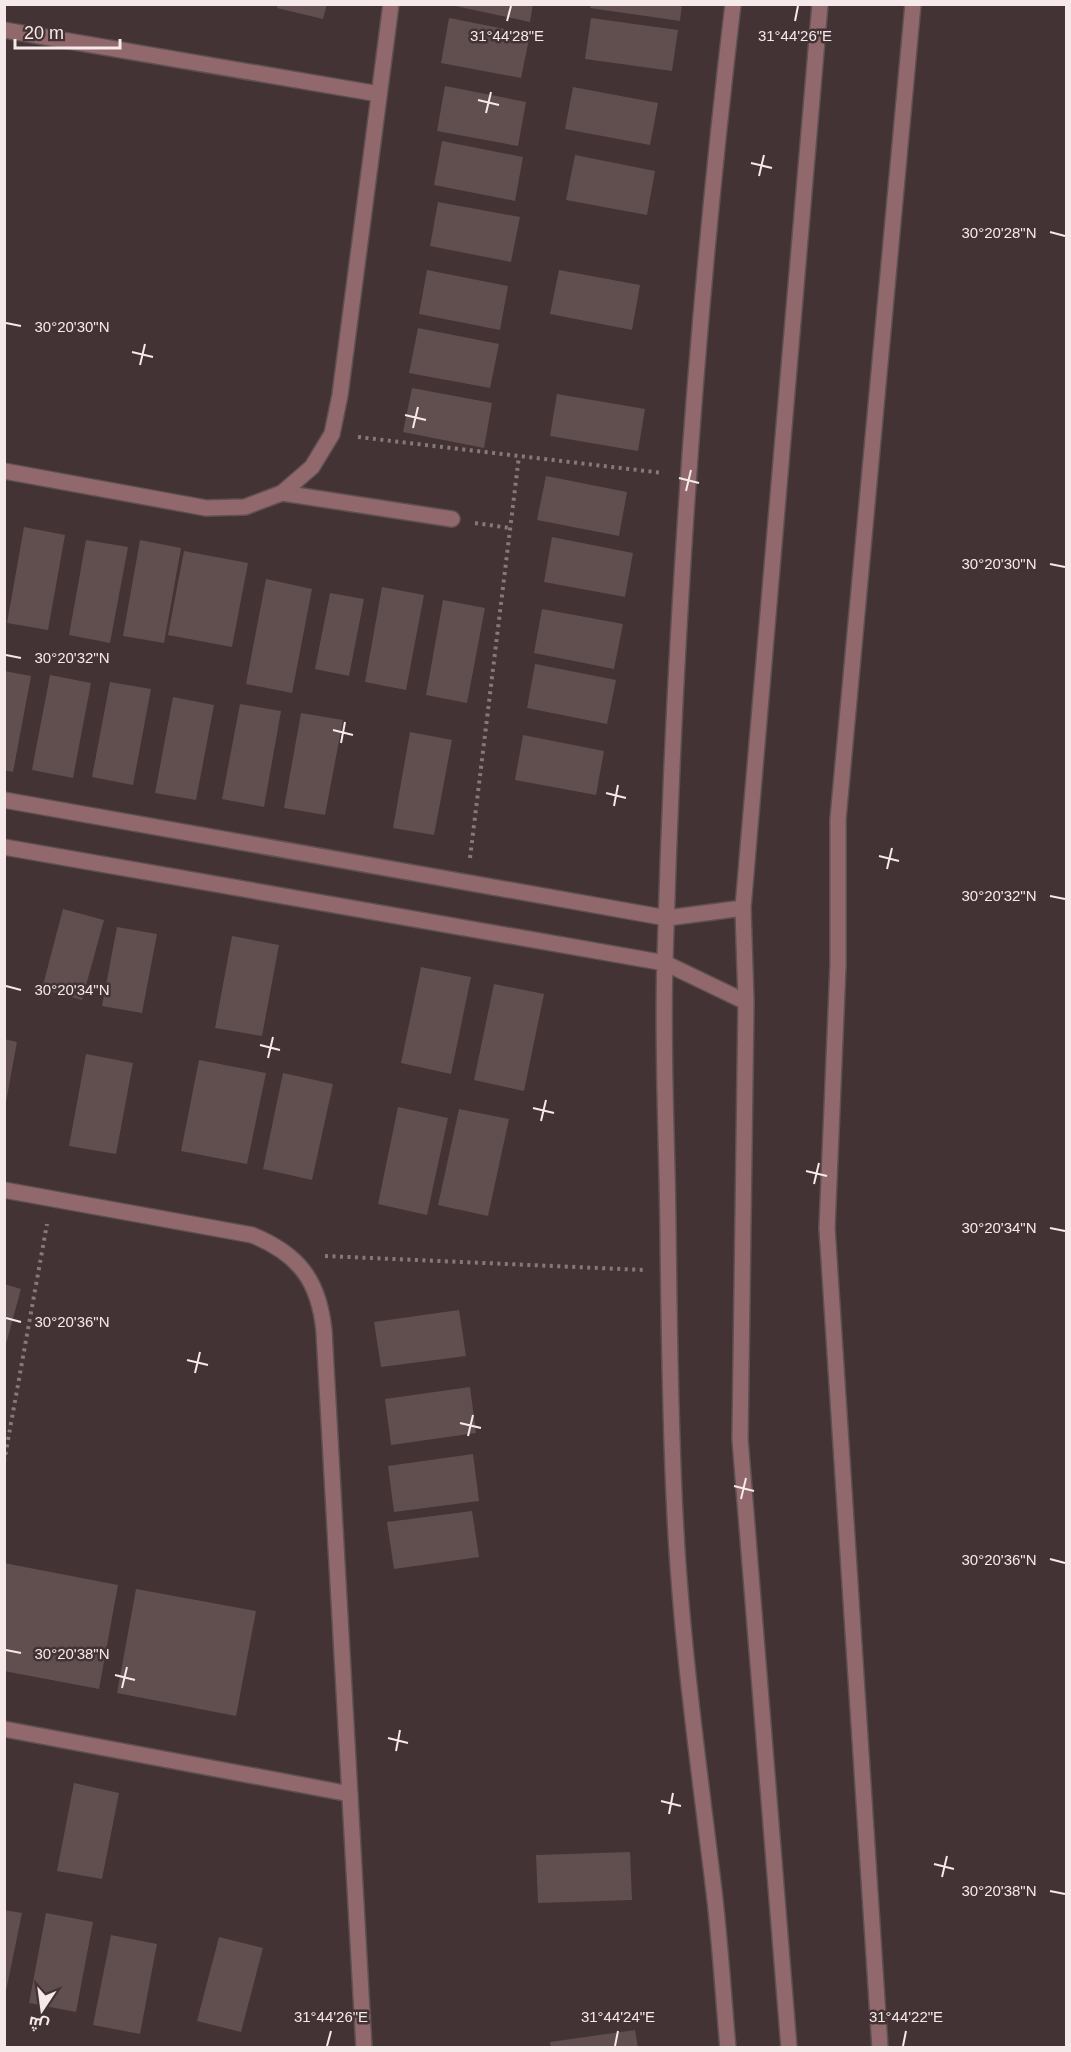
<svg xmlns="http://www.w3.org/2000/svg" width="1071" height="2052" viewBox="0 0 1071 2052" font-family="Arial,Cairo,sans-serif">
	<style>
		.building { fill: #614e4f }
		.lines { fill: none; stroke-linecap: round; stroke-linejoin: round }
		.minor-casing { stroke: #605051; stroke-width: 18 }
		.path { stroke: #877879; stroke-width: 4; stroke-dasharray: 3 4.5; stroke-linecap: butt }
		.minor { stroke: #91696d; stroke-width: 15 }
		.ticks { fill: none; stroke: #f5e9ea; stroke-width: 2 }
		.ticks-label { font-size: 15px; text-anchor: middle; fill: #f5e9ea; stroke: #443334; stroke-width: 5; stroke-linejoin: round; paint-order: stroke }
	</style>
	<rect width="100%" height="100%" fill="#443334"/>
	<path class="building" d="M278,4H327L323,19L277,8Z
		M446,4H533L530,22Z
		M591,4H682L680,21L590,8Z
		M449,18L530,34L521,78L441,63Z
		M591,18L678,30L672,71L585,59Z
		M445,86L526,102L518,146L437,131Z
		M573,87L658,103L650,145L565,129Z
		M442,141L523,157L515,201L434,185Z
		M575,155L655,171L647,215L566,200Z
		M438,202L520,217L511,262L430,246Z
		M427,270L508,286L500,330L419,314Z
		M559,270L640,285L632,330L550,314Z
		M418,328L499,344L490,388L409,373Z
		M412,388L492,403L484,448L403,432Z
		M557,394L645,409L638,451L550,436Z
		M546,476L627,492L619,536L537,520Z
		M24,527L65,535L48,630L7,623Z
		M552,537L633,553L625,597L544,582Z
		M86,540L128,547L110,643L69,635Z
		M140,540L181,548L164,643L123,636Z
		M184,551L248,563L232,647L168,635Z
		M266,579L312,589L292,693L246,684Z
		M382,587L424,595L406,690L365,682Z
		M330,593L364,599L349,676L315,669Z
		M443,600L485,608L467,703L426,695Z
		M542,609L623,624L614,669L534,653Z
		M535,664L616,680L607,724L527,708Z
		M4,671L31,676L13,772L4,770Z
		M50,675L91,683L73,778L32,770Z
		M110,682L151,689L133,785L92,777Z
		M173,697L214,705L196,800L155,793Z
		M240,704L281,711L264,807L222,799Z
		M301,713L343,720L325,815L284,808Z
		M410,732L452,740L434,835L393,828Z
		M523,735L604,751L596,795L515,780Z
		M63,909L104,920L82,1000L42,989Z
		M117,927L157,934L142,1013L102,1006Z
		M232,936L279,945L262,1036L215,1028Z
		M421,967L471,977L451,1074L401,1063Z
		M494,984L544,994L524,1091L474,1080Z
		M4,1039L17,1042L6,1102L4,1101Z
		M86,1054L133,1063L116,1154L69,1146Z
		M199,1060L266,1073L247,1164L181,1151Z
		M283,1073L333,1084L312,1180L263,1169Z
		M398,1107L448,1118L427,1215L378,1204Z
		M459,1109L509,1119L488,1216L438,1205Z
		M4,1284L21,1289L6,1344H4Z
		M459,1310L466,1356L381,1367L374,1322Z
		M470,1387L476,1433L391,1445L385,1399Z
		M473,1454L479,1501L394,1512L388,1466Z
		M472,1511L479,1557L394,1569L387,1522Z
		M4,1563L118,1585L99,1689L4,1671Z
		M136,1589L256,1611L236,1716L117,1693Z
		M74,1783L119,1793L102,1879L57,1871Z
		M630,1852L632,1900L538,1903L536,1855Z
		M4,1910L22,1913L6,1991H4Z
		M46,1913L93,1922L76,2012L29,2003Z
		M111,1935L157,1944L140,2034L93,2025Z
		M219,1937L263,1948L241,2032L197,2021Z
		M635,2030L638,2048H551L550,2042Z"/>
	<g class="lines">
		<g class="minor-casing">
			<path id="minor" d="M4,30L379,94
				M4,471L206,508L245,507L282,493L312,467L332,434L340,395L391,4
				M282,493L452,519
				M4,800L667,918L743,908
				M4,847L665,963L746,1002
				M4,1190L252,1235C299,1254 319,1281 324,1331L364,2048
				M4,1729L350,1794
				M728,2048C723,1993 720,1938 713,1883C698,1761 681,1639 675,1515C670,1419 669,1323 668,1227C667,1138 662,1048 665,959C674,640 695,322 733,4
				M789,2048L740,1439L746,1002L743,908L820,4
				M880,2048L827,1228L838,965V819L913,4"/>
		</g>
		<path class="path" d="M358,437L663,473
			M475,523L510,528
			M470,858L519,456
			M325,1256L644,1270
			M4,1462L47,1224"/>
		<use href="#minor" class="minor"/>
	</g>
	<path class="ticks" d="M507,21L511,6M795,21L798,6M478,100L499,105M486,113L491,92M751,163L772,168M759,176L764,155M1050,232L1065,236M6,323L21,326M132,352L153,357M140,365L145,344M405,415L426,420M413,428L418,407M679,478L699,483M686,491L691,470M1050,564L1065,567M6,655L21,658M333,730L353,735M341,743L345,722M606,793L626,798M614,806L618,785M879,856L899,861M887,869L892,848M1050,896L1065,899M6,986L21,990M260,1045L280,1050M268,1058L273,1037M533,1108L554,1113M541,1121L546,1100M806,1171L827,1176M814,1184L819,1163M1050,1228L1065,1231M6,1318L21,1322M187,1360L208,1365M195,1373L200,1352M460,1423L481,1428M468,1436L473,1415M734,1486L754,1491M741,1499L746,1478M1050,1559L1065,1563M6,1650L21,1653M115,1675L135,1680M122,1688L127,1667M388,1738L408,1743M396,1751L400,1730M661,1801L681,1806M669,1814L673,1793M934,1864L954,1869M942,1877L947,1856M1050,1891L1065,1894M327,2046L331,2031M615,2046L618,2031M903,2046L906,2031"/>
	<g class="ticks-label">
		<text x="507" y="41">31°44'28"E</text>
		<text x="795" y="41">31°44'26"E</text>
		<text x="999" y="238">30°20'28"N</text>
		<text x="72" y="332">30°20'30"N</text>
		<text x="999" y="569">30°20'30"N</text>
		<text x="72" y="663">30°20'32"N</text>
		<text x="999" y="901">30°20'32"N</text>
		<text x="72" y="995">30°20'34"N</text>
		<text x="999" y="1233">30°20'34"N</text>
		<text x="72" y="1327">30°20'36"N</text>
		<text x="999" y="1565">30°20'36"N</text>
		<text x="72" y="1659">30°20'38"N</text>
		<text x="999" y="1896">30°20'38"N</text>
		<text x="331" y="2022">31°44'26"E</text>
		<text x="618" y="2022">31°44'24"E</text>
		<text x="906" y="2022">31°44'22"E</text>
	</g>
	<rect width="1071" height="2052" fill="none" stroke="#f5e9ea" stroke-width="12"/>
	<g transform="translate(42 2010) rotate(193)" stroke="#443334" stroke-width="4.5" paint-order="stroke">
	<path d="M0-4.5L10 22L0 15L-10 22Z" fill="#f5e9ea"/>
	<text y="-9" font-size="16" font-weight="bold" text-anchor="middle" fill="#f5e9ea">ش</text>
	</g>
	<path d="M15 39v9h105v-9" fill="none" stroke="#f5e9ea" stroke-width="3"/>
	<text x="24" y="39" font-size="18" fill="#f5e9ea" stroke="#443334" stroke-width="4.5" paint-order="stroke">20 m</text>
</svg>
